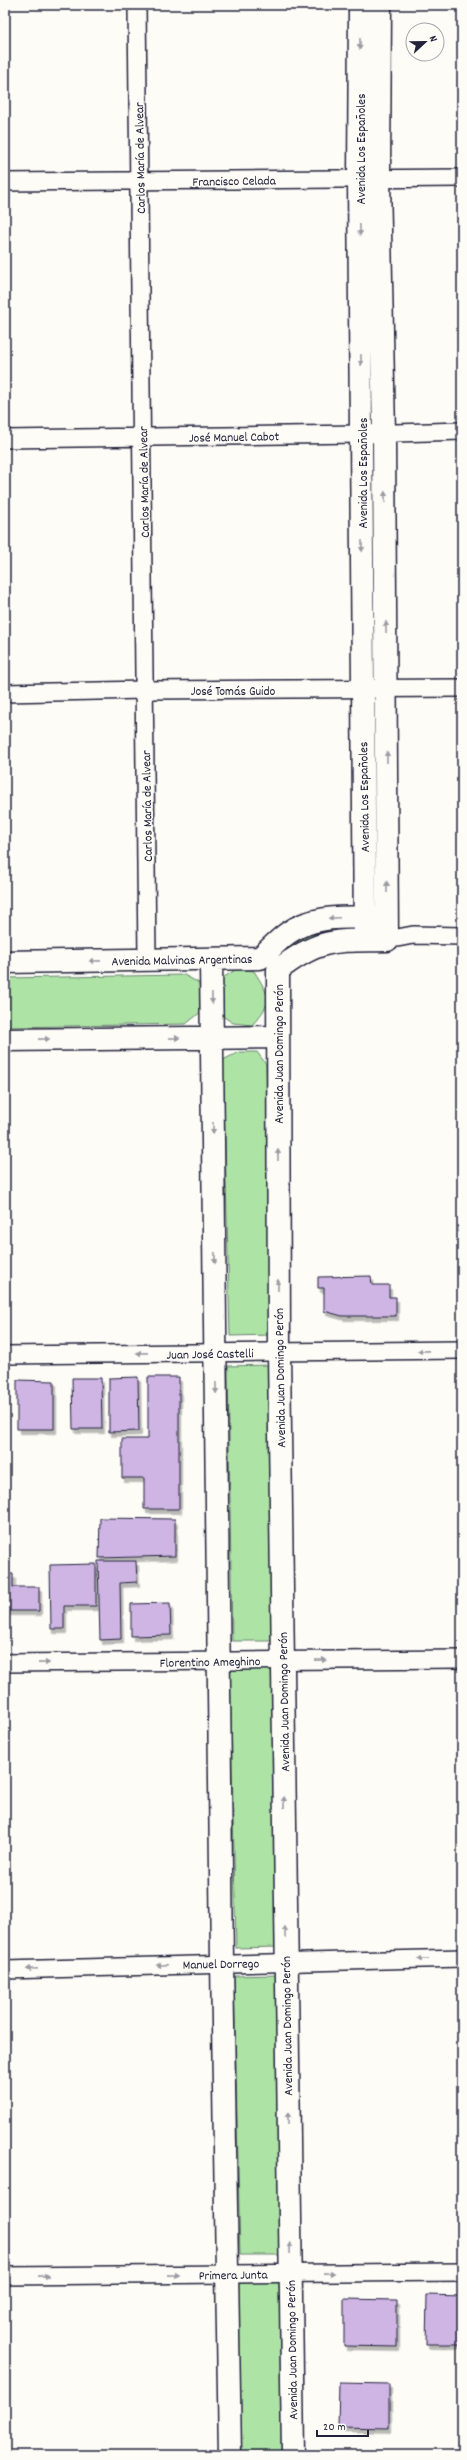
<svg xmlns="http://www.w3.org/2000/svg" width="467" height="2460" viewBox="0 0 467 2460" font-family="Dekko,sans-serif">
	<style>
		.green { fill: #aee3a6; stroke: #688270 }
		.building { fill: #ceb5e4; stroke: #22223b; filter: url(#shadow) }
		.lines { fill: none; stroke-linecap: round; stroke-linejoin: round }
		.street-casing { stroke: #22223b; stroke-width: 20 }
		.secondary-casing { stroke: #22223b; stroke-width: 25 }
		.street { stroke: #fdfcf7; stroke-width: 17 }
		.secondary { stroke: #fdfcf7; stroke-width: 22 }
		.oneway { fill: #9a9aa2 }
		.labels { text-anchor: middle; stroke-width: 3; stroke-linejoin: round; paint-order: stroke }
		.street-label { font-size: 13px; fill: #22223b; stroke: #fdfcf7 }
	</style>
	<defs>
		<filter id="shadow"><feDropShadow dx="2.5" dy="4.5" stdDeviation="0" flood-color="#0004"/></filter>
	</defs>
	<rect width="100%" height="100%" fill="#fdfcf7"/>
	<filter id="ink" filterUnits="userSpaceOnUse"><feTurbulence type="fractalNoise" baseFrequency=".025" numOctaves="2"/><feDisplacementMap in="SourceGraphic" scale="8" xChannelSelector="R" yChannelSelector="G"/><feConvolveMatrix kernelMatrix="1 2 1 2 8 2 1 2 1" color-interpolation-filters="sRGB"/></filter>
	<g filter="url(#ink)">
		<path class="green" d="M355,925L357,932L312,936L300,944L295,940L306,929Z
			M237,969L254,971C270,997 274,1001 252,1025L233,1023L221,1015V979Z
			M184,975L199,983L202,1011L186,1024L5,1027V978Z
			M239,1052H257L266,1064L271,1335L230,1336L223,1060Z
			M269,1365L273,1641H232L228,1366Z
			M230,1668H272L278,1947L236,1948Z
			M276,1975L282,2255H240L234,1976Z
			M279,2277L282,2455H237L236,2279Z"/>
		<path class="building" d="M371,1276L372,1285H389V1297H396V1316H342L324,1311V1288H318V1277Z
			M138,1377L139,1431L109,1432V1378Z
			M148,1377H179V1509H144V1478H122V1439H148Z
			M72,1378H101L102,1429H73Z
			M17,1380L54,1381V1429H17Z
			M100,1518L175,1519V1556L99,1558Z
			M98,1561H136L137,1582L120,1583L121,1639L100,1640Z
			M96,1564V1606H64V1629H51L50,1565Z
			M5,1574H13V1587H39V1611H5Z
			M170,1603L171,1635L131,1636V1604Z
			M427,2295L462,2296V2344H426Z
			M344,2299L397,2300V2347L344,2346Z
			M339,2383L389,2384V2428L338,2427Z"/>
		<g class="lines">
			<g class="street-casing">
				<path id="street" d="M137,5L147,960
					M5,182L462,178
					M5,439L362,434L462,431
					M5,693L145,690L462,688
					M387,940L413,935L462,936
					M5,1355L462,1350
					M5,1663L462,1659
					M5,1970L462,1958
					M5,2276L462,2272"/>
			</g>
			<g class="secondary-casing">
				<path id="secondary" d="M360,5L359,179L365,940
					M211,959L222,1963L230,2455
					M5,962L260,958C269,950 278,940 288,933C314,914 348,918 379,917
					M278,970L279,1352L293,2455
					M278,970C321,937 336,941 387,940L384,434L379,179L380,5
					M5,1040L278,1037"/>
			</g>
			<use href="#street" class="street"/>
			<use href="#secondary" class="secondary"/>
		</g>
		<defs><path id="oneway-solid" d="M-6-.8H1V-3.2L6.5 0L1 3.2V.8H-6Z"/></defs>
		<g class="oneway">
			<use href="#oneway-solid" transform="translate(360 44) rotate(90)"/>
			<use href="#oneway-solid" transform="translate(360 230) rotate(89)"/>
			<use href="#oneway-solid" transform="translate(361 360) rotate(89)"/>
			<use href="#oneway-solid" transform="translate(385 497) rotate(-91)"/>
			<use href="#oneway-solid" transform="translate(362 546) rotate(90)"/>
			<use href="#oneway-solid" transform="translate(386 627) rotate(-91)"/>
			<use href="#oneway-solid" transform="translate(387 757) rotate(-90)"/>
			<use href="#oneway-solid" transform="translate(387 887) rotate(-90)"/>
			<use href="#oneway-solid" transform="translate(334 918) rotate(177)"/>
			<use href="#oneway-solid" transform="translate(95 961) rotate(179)"/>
			<use href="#oneway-solid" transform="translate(212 998) rotate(89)"/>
			<use href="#oneway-solid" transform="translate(174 1038) rotate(-1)"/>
			<use href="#oneway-solid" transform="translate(44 1039) rotate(-1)"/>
			<use href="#oneway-solid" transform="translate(213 1128) rotate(89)"/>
			<use href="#oneway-solid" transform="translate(278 1155) rotate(-90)"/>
			<use href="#oneway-solid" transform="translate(215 1258) rotate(89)"/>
			<use href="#oneway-solid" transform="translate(278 1285) rotate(-90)"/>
			<use href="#oneway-solid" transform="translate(423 1351) rotate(179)"/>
			<use href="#oneway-solid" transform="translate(142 1353) rotate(179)"/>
			<use href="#oneway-solid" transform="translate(216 1388) rotate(89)"/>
			<use href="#oneway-solid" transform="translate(321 1660) rotate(-1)"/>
			<use href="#oneway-solid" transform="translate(44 1663) rotate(-1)"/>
			<use href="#oneway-solid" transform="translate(284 1802) rotate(-91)"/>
			<use href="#oneway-solid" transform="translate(285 1932) rotate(-91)"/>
			<use href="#oneway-solid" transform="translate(423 1959) rotate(179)"/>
			<use href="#oneway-solid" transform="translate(162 1965) rotate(178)"/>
			<use href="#oneway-solid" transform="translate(32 1969) rotate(178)"/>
			<use href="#oneway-solid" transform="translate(288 2118) rotate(-91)"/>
			<use href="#oneway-solid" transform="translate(290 2248) rotate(-91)"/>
			<use href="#oneway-solid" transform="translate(329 2273) rotate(-1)"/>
			<use href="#oneway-solid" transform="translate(174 2275) rotate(-1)"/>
			<use href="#oneway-solid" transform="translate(44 2276) rotate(-1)"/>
		</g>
	</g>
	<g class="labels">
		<g class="street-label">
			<text transform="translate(360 149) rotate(-90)" y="5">Avenida Los Españoles</text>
			<text transform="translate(139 158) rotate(-91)" y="5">Carlos María de Alvear</text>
			<text transform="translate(234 180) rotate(-1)" y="5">Francisco Celada</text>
			<text transform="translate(234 436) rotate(-1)" y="5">José Manuel Cabot</text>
			<text transform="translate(362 473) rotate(-90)" y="5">Avenida Los Españoles</text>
			<text transform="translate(143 482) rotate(-91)" y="5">Carlos María de Alvear</text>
			<text x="233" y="695">José Tomás Guido</text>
			<text transform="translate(363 797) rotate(-91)" y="5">Avenida Los Españoles</text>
			<text transform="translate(146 806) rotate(-91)" y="5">Carlos María de Alvear</text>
			<text transform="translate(182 959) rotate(-1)" y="5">Avenida Malvinas Argentinas</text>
			<text transform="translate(278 1054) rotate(-90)" y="5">Avenida Juan Domingo Perón</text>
			<text transform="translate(210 1353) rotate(-1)" y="5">Juan José Castelli</text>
			<text transform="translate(279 1378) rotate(-91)" y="5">Avenida Juan Domingo Perón</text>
			<text transform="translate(210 1661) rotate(-1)" y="5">Florentino Ameghino</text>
			<text transform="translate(283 1702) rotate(-91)" y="5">Avenida Juan Domingo Perón</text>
			<text transform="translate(221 1963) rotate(-1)" y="5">Manuel Dorrego</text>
			<text transform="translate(286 2026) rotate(-91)" y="5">Avenida Juan Domingo Perón</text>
			<text transform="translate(233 2274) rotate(-1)" y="5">Primera Junta</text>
			<text transform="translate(291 2350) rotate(-91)" y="5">Avenida Juan Domingo Perón</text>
		</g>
	</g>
	<rect width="467" height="2460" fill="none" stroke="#fdfcf7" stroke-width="20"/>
	<rect x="10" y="10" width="447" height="2440" fill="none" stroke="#22223b" stroke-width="1.5" filter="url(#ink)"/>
	<g transform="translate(425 42) rotate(68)"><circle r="19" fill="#fdfcf7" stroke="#a5a5ac"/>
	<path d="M0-3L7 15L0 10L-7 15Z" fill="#22223b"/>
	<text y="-6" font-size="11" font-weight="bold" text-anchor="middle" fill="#22223b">N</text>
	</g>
	<path d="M317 2430v6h51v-6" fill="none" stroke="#22223b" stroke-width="2"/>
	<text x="323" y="2430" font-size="12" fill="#22223b" stroke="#fdfcf7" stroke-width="3" paint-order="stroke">20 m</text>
</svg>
